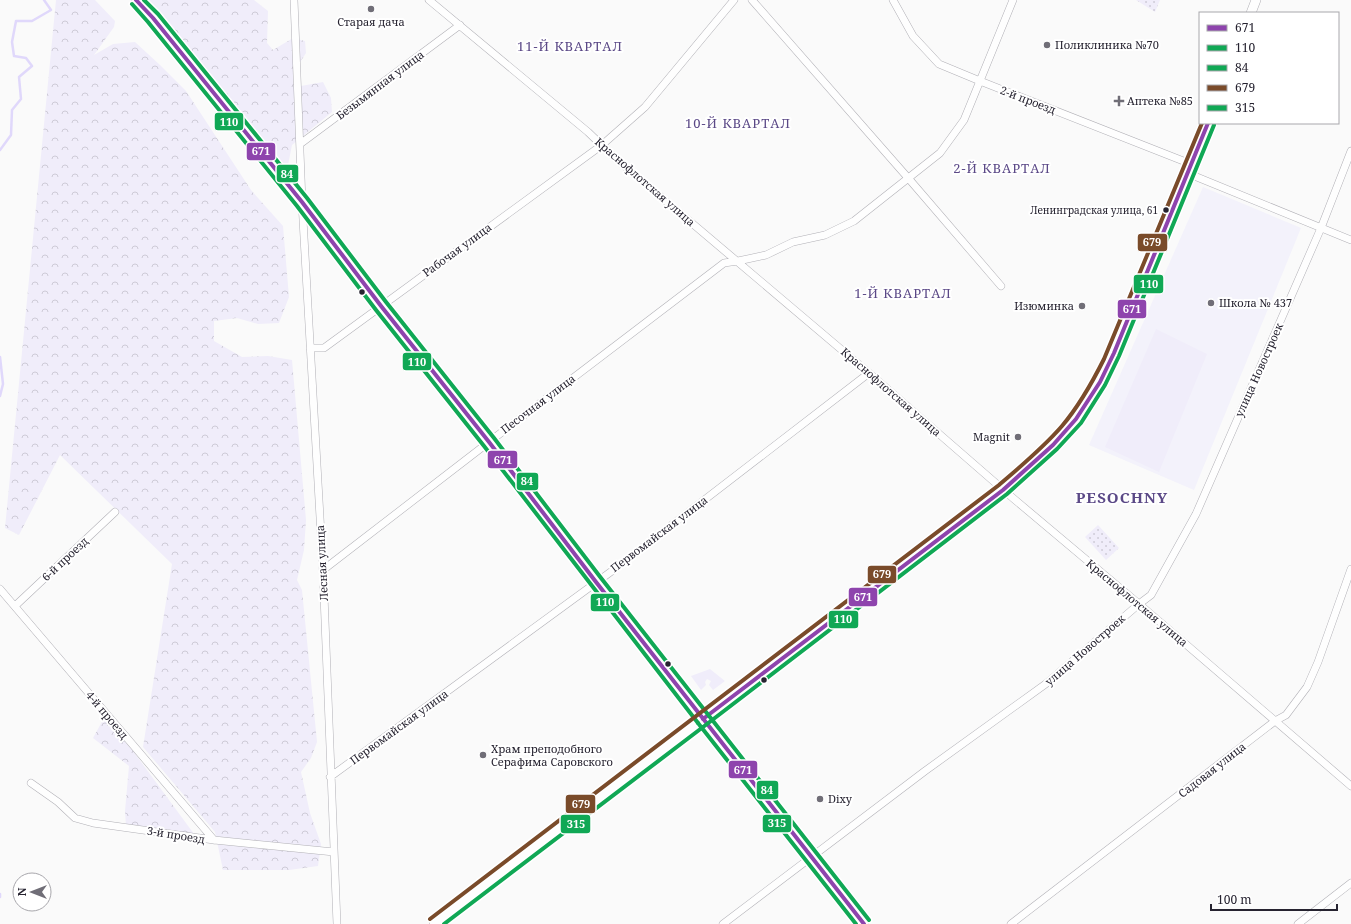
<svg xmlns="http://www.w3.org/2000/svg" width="1351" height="924" viewBox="0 0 1351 924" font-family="'Noto Serif',serif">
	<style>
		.built { fill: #f3f2fb }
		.grass { fill: #f0edfa }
		.forest { fill: url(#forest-crowns) }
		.park { fill: url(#park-dots) }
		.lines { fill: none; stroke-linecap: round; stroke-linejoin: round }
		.stream { stroke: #e0d8fb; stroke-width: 2.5 }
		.street-casing { stroke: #b1b0b6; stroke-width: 8 }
		.secondary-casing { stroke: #b1b0b6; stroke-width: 10 }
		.street { stroke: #fefefe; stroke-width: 7 }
		.secondary { stroke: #fefefe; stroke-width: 9 }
		.bus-1-casing { stroke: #fff; stroke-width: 7 }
		.bus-2-casing { stroke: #fff; stroke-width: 7 }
		.bus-3-casing { stroke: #fff; stroke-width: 7 }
		.bus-4-casing { stroke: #fff; stroke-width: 7 }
		.bus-5-casing { stroke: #fff; stroke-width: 7 }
		.bus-1 { stroke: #8e44ad; stroke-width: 4 }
		.bus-2 { stroke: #10a855; stroke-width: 4 }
		.bus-3 { stroke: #10a855; stroke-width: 4 }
		.bus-4 { stroke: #7a4b2a; stroke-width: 4 }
		.bus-5 { stroke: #10a855; stroke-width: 4 }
		.poi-dot { fill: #706e77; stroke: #fff; stroke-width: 1.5 }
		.bus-dot { fill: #262330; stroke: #fff; stroke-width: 1.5 }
		.labels { text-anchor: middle; stroke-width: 4; stroke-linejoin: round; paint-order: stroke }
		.bus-label { font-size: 10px; fill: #262330; stroke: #fff; text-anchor: end }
		.poi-label { font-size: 11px; fill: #262330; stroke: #fff; text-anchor: start }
		.street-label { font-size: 11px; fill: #262330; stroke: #fff }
		.quarter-label { font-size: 13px; letter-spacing: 1px; fill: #5b4987; stroke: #fff }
		.district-label { font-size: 15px; font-weight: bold; letter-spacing: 1px; fill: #5b4987; stroke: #fff }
		.line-badge { stroke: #fff; stroke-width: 1.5 }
		.badge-label { font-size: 11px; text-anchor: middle; font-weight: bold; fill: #fff }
	</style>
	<defs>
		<pattern id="forest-crowns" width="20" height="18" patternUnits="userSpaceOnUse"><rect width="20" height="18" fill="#f0edfa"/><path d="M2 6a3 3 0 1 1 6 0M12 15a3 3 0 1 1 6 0" fill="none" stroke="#cecbd7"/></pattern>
		<pattern id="park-dots" width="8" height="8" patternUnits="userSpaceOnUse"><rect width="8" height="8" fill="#f0edfa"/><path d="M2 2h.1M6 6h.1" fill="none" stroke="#cecbd7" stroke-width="1.8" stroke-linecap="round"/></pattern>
	</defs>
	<rect width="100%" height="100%" fill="#fafafa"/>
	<path class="built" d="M1203,187L1301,228L1194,490L1089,445Z"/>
	<path class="grass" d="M1156,329L1207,354L1159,472L1105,447Z
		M710,669L725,681L713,690L709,685L711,681L707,679L705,682L706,685L701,690L691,676Z"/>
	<path class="forest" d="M56,0H95L115,21L114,27L94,55L113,44L135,42L160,65L186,91L251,190L283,226L289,297L279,323L258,324L237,318L214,321V341L242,357L268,356L292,360L306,520L304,550L297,580L302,590L317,742L311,758L301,772L310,813L321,844L318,866L289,870H223L215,832L143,747L172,564L60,455L19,535L5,528Z
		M141,0H254L268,11L267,43L273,50L293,38L305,41L306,53L295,70V82L301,86L323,82L331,98L332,112L292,145L287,170L175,33Z
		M104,718L133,751L197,838L126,826L125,811L129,766L93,738Z"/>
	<path class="park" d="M1136,0H1160L1155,12Z
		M1098,525L1119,548L1106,560L1085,537Z"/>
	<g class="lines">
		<path class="stream" d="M0,150L11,135L12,110L21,99L19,77L32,66L26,58L14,56L12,42L16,21H32L51,10L44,0
			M0,357L3,384L0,396
			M0,894V897"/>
		<g class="street-casing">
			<path id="street" d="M294,0L302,202L323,570L337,924
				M429,0L588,132L615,158L869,373L1014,499L1139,604L1351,786
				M752,0L909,179L1001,286
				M893,0L913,36L939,64L980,81L1191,164
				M300,144L460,25
				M1187,173L1351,240
				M310,348H324L602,145L645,107L734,0
				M323,570L489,442L724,263L738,261L766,255L793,242L825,235L854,221L940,153L964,120L1013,0
				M0,589L214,840
				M15,606L115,512
				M330,777L616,568L869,373
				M31,783L58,802L75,818L93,823L214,840L334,852
				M723,924L925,771L1047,683L1139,604L1151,595L1196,514L1321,228L1351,151
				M1011,924L1275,721L1286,715L1307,687L1318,662L1351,569
				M1298,924L1351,883"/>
		</g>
		<g class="secondary-casing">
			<path id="secondary" d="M136,0L153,18L302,202L381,306L489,442L596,582L864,924
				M1251,13L1256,0
				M434,924L1003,490C1028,468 1055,446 1075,419C1091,399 1103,376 1114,353L1208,123"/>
		</g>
		<use href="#street" class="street"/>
		<use href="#secondary" class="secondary"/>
		<g class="bus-1-casing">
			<path id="bus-1" d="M136,0L153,18L302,202L381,306L489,442L596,582L864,924
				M703,719L1003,490L1053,445L1076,419L1100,382L1114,353L1208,123"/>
		</g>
		<g class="bus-2-casing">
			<path id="bus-2" d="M132,4L148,22L297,206L376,310L484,446L698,723
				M707,724L1007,494L1057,449L1081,423L1105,385L1119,356L1214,125"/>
		</g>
		<g class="bus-3-casing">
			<path id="bus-3" d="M144,0L158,14L307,198L386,302L494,438L601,578L869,920"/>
		</g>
		<g class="bus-4-casing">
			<path id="bus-4" d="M430,919L999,485C1021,466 1043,448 1062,426C1079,406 1092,383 1104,359L1202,123"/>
		</g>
		<g class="bus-5-casing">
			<path id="bus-5" d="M698,723L856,924
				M444,924L707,724"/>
		</g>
		<use href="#bus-1" class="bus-1"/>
		<use href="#bus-2" class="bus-2"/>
		<use href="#bus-3" class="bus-3"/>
		<use href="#bus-4" class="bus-4"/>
		<use href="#bus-5" class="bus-5"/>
	</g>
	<g class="poi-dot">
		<circle cx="371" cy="9" r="4"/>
		<circle cx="1047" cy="45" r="4"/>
		<path d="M1117 95h4v4h4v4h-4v4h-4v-4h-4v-4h4z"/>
		<circle cx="1211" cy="303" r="4"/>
		<circle cx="1082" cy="306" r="4"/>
		<circle cx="1018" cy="437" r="4"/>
		<circle cx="483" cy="755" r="4"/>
		<circle cx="820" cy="799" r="4"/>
	</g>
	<g class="bus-dot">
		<circle cx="1166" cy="210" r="3.5"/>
		<circle cx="362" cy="292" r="3.5"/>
		<circle cx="668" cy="664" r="3.5"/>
		<circle cx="764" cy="680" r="3.5"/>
	</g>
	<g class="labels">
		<g class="bus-label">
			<text x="1158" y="214">Ленинградская улица, 61</text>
		</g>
		<g class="poi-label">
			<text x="371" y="26" text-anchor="middle">Старая дача</text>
			<text x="1055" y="49">Поликлиника №70</text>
			<text x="1127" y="105">Аптека №85</text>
			<text x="1219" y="307">Школа № 437</text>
			<text x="1074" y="310" text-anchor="end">Изюминка</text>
			<text x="1010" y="441" text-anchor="end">Magnit</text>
			<text x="491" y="753">Храм преподобного<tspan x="491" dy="13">Серафима Саровского</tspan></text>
			<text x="828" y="803">Dixy</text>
		</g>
		<g class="street-label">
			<text transform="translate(380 85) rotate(-37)" y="4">Безымянная улица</text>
			<text transform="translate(1028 100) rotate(21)" y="4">2-й проезд</text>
			<text transform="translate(645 182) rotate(41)" y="4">Краснофлотская улица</text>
			<text transform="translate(457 250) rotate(-36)" y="4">Рабочая улица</text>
			<text transform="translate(1259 370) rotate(-66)" y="4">улица Новостроек</text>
			<text transform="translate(891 392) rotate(41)" y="4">Краснофлотская улица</text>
			<text transform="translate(538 404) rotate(-37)" y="4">Песочная улица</text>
			<text transform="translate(659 534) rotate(-37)" y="4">Первомайская улица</text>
			<text transform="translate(65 559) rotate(-43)" y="4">6-й проезд</text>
			<text transform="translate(322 563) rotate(-93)" y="4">Лесная улица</text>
			<text transform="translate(1137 603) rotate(40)" y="4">Краснофлотская улица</text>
			<text transform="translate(1085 650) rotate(-41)" y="4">улица Новостроек</text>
			<text transform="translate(107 715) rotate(50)" y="4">4-й проезд</text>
			<text transform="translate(399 727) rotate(-36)" y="4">Первомайская улица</text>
			<text transform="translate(1212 770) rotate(-38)" y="4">Садовая улица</text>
			<text transform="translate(176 835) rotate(9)" y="4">3-й проезд</text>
		</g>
		<g class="quarter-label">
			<text x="570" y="51">11-Й КВАРТАЛ</text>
			<text x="738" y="128">10-Й КВАРТАЛ</text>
			<text x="1002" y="173">2-Й КВАРТАЛ</text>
			<text x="903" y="298">1-Й КВАРТАЛ</text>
		</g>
		<g class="district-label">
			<text x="1122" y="503">PESOCHNY</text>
		</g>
	</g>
	<g class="line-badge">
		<rect x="214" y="112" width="30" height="19" rx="4" fill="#10a855"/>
		<rect x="246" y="142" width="30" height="19" rx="4" fill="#8e44ad"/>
		<rect x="276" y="164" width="23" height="19" rx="4" fill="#10a855"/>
		<rect x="1137" y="233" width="31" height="19" rx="4" fill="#7a4b2a"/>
		<rect x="1133" y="274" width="31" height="20" rx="4" fill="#10a855"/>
		<rect x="1117" y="299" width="30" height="20" rx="4" fill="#8e44ad"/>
		<rect x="402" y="352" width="30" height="19" rx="4" fill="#10a855"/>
		<rect x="487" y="450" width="31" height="19" rx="4" fill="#8e44ad"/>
		<rect x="516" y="472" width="23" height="19" rx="4" fill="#10a855"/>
		<rect x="867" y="565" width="30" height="19" rx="4" fill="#7a4b2a"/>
		<rect x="848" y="587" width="30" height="20" rx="4" fill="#8e44ad"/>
		<rect x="590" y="593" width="30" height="19" rx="4" fill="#10a855"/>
		<rect x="828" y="610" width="31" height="19" rx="4" fill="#10a855"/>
		<rect x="728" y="760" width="30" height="19" rx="4" fill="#8e44ad"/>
		<rect x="756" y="780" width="23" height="20" rx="4" fill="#10a855"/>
		<rect x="565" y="794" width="31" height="20" rx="4" fill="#7a4b2a"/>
		<rect x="762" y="814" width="30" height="19" rx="4" fill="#10a855"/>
		<rect x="560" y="814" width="31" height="20" rx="4" fill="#10a855"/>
	</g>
	<g class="badge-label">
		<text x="229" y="126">110</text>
		<text x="261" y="155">671</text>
		<text x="287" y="178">84</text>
		<text x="1152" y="246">679</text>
		<text x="1149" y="288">110</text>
		<text x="1132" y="313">671</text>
		<text x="417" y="366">110</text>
		<text x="503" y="464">671</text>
		<text x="527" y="485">84</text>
		<text x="882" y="578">679</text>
		<text x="863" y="601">671</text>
		<text x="605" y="606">110</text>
		<text x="843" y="623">110</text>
		<text x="743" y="774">671</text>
		<text x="767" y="794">84</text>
		<text x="581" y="808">679</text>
		<text x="777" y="827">315</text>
		<text x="576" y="828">315</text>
	</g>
	<rect x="1199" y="12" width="140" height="112" fill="#ffffff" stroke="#a8a7ac"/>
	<rect x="1207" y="25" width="20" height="6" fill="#8e44ad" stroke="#a8a7ac"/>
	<text x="1235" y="32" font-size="12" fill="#262330">671</text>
	<rect x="1207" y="45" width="20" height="6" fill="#10a855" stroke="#a8a7ac"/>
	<text x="1235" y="52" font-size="12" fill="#262330">110</text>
	<rect x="1207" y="65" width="20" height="6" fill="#10a855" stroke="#a8a7ac"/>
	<text x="1235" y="72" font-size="12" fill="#262330">84</text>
	<rect x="1207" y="85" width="20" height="6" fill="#7a4b2a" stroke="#a8a7ac"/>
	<text x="1235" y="92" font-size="12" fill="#262330">679</text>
	<rect x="1207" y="105" width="20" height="6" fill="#10a855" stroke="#a8a7ac"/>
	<text x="1235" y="112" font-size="12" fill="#262330">315</text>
	<g transform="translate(32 892) rotate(270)"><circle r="19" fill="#ffffff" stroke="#a8a7ac"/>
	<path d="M0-3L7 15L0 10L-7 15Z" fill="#706e77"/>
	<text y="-6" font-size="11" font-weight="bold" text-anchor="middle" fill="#262330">N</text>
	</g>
	<path d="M1211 904v6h126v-6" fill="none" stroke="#262330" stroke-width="2"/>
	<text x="1217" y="904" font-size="12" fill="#262330" stroke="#ffffff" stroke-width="3" paint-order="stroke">100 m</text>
</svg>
